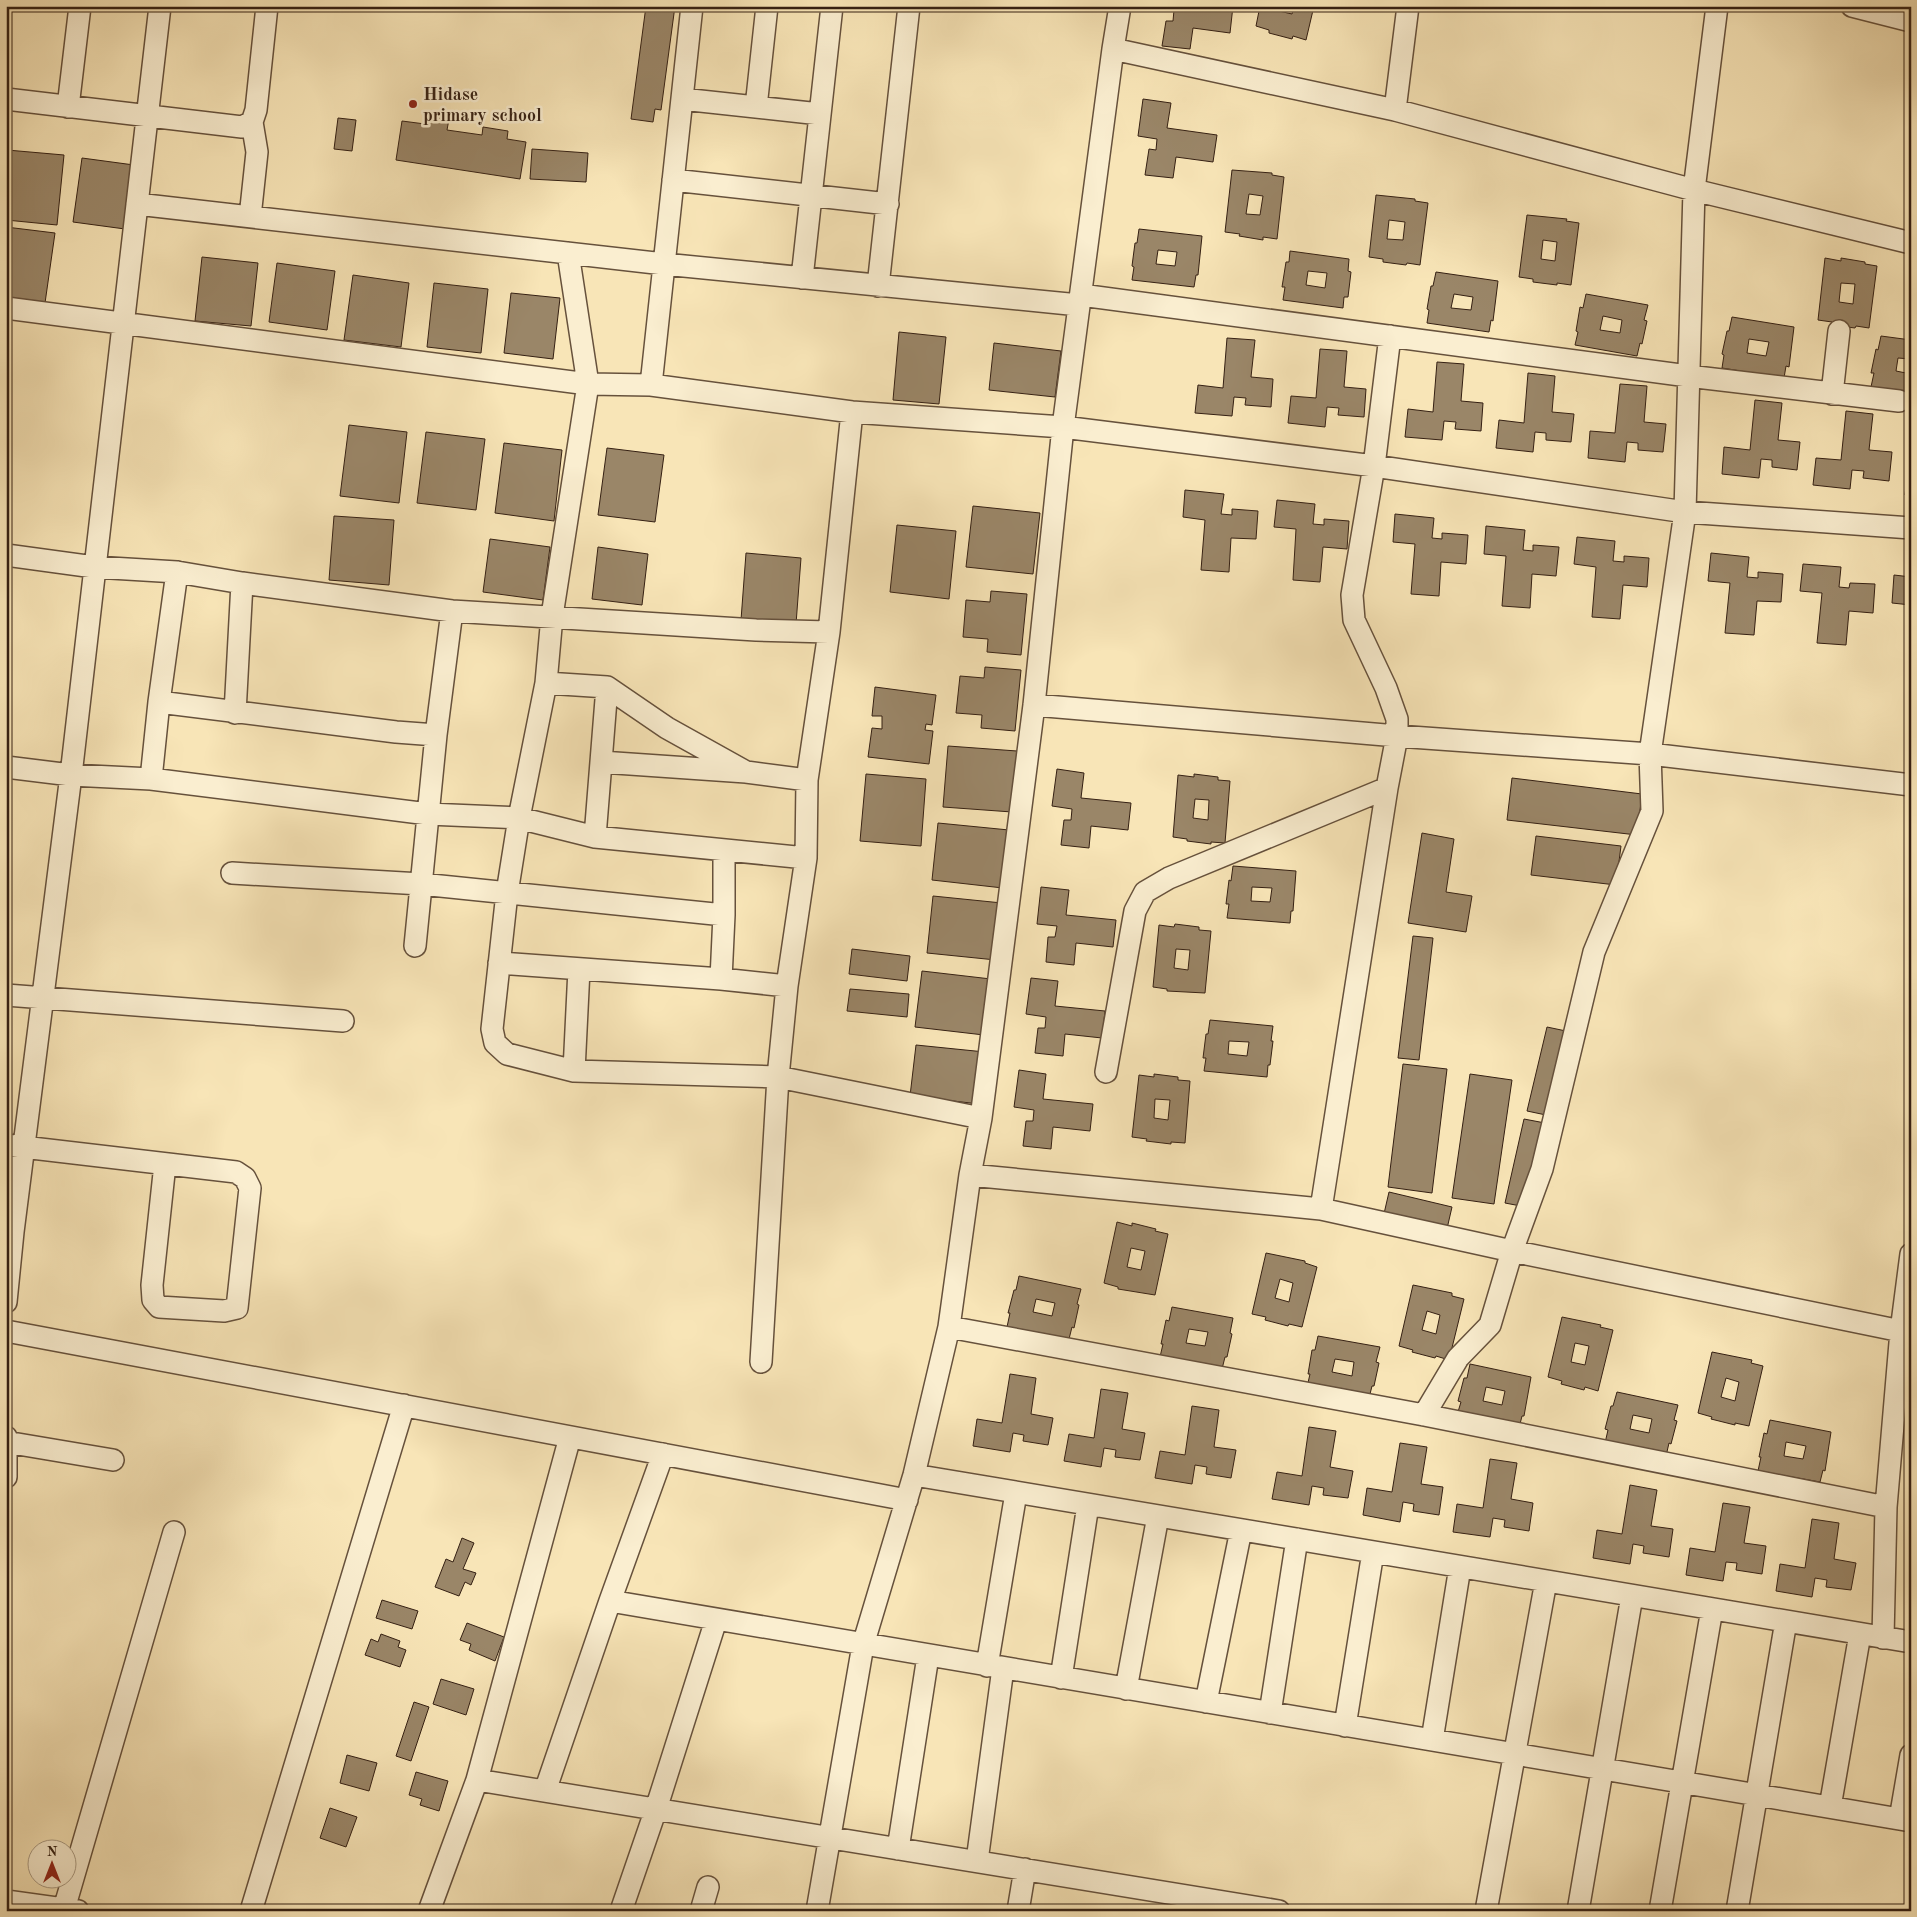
<svg xmlns="http://www.w3.org/2000/svg" width="1917" height="1917" viewBox="0 0 1917 1917" font-family="'Old Standard TT',serif">
	<style>
		.building { fill: #9a8668; stroke: #352013; fill-rule: evenodd }
		.lines { fill: none; stroke-linecap: round; stroke-linejoin: round }
		.street-casing { stroke: #66513c; stroke-width: 24 }
		.street { stroke: #faeed0; stroke-width: 21 }
		.poi-dot { fill: #8f2418; stroke: #faeed0; stroke-width: 2 }
		.labels { text-anchor: middle; stroke-width: 5; stroke-linejoin: round; paint-order: stroke }
		.poi-label { font-size: 18px; font-weight: bold; fill: #352013; stroke: #faeed0; text-anchor: start }
	</style>
	<rect width="100%" height="100%" fill="#f8e5b7"/>
	<filter id="stains"><feTurbulence type="fractalNoise" baseFrequency=".004" numOctaves="4"/><feColorMatrix values="0 0 0 0 .2 0 0 0 0 .09 0 0 0 0 .02 0 0 0 .5 -.17"/></filter>
	<radialGradient id="worn" r=".72"><stop offset=".6" stop-color="#630" stop-opacity="0"/><stop offset="1" stop-color="#630" stop-opacity=".3"/></radialGradient>
	<path class="building" d="M646,6H675L661,110L655,109L653,122L631,119Z
		M1155,6H1233L1230,33L1193,28L1190,49L1162,46L1166,21H1173L1174,10Z
		M1260,6H1280L1279,11L1292,14L1294,6H1314L1306,40L1293,36L1292,39L1269,33V30L1256,26Z
		M1143,99L1171,103L1167,128L1217,135L1213,162L1176,157L1173,178L1145,175L1149,149L1156,150L1157,139L1138,136Z
		M426,116L449,119L447,130L482,135L483,127L508,131L507,139L526,142L520,179L396,160L402,121L425,124Z
		M338,118L356,120L352,151L334,149Z
		M532,149L588,153L586,182L530,179Z
		M7,150L64,155L57,225L6,220Z
		M82,158L134,165L125,229L73,222Z
		M1232,170L1272,173V175L1284,177L1277,239L1263,237V240L1239,236L1240,234L1225,232ZM1249,194L1263,196L1260,215L1246,214Z
		M1376,195L1415,199V201L1428,203L1420,265L1407,263L1406,265L1383,262V259L1369,257ZM1389,220L1405,222L1403,240L1387,239Z
		M1527,215L1567,219L1566,221L1579,223L1571,285L1557,283V285L1533,282V279L1519,277ZM1543,240L1557,242L1555,261L1541,259Z
		M6,227L55,233L45,303L6,298Z
		M1139,229L1202,236L1198,275H1196L1194,287L1132,280L1134,267L1132,266L1135,243H1137ZM1158,250L1177,252L1175,266L1156,264Z
		M1290,251L1349,259L1348,271L1351,272L1348,297H1344L1343,308L1283,300L1285,287H1282L1286,262H1289ZM1308,271L1327,273L1325,288L1306,285Z
		M202,257L258,263L251,326L195,321Z
		M1825,258L1841,261V258L1865,262V264L1877,266L1869,328L1856,326L1855,328L1831,325L1832,322L1818,320ZM1841,283L1855,284L1853,304L1839,302Z
		M277,263L335,271L327,330L269,322Z
		M1436,272L1498,281L1493,321L1491,320L1489,332L1427,323L1429,310L1427,309L1431,286H1433ZM1454,294L1473,297L1471,310L1451,308Z
		M353,275L409,283L401,347L344,340Z
		M434,283L488,289L481,353L427,347Z
		M511,293L560,298L553,359L504,353Z
		M1586,294L1648,305L1644,320L1647,321L1642,344L1640,343L1637,356L1575,345L1578,332L1576,331L1580,307L1583,308ZM1603,316L1622,320L1620,333L1600,330Z
		M1732,317L1794,327L1789,367L1786,366L1784,378L1722,368L1724,355L1722,354L1727,331H1729ZM1749,339L1769,342L1766,356L1747,353Z
		M899,332L946,337L939,404L893,400Z
		M1881,336L1911,340V359L1898,358L1896,371L1911,374V393L1871,387L1874,373H1871L1876,349L1878,350Z
		M1227,338L1255,340L1251,377L1273,379L1271,407L1245,405L1246,398L1234,397L1232,416L1195,413L1198,385L1223,388Z
		M994,343L1061,351L1055,397L989,390Z
		M1320,349L1347,351L1344,387L1366,389L1364,417L1338,415L1339,408L1327,407L1325,427L1288,423L1291,396L1316,398Z
		M1437,362L1464,364L1461,401L1483,403L1481,431L1455,429L1456,422L1444,421L1442,440L1405,437L1408,409L1433,412Z
		M1528,373L1555,376L1552,412L1574,414L1571,442L1546,440V433L1535,432L1533,452L1496,448L1499,420L1524,423Z
		M1620,384L1647,386L1644,422L1666,424L1663,452L1638,450V443L1627,442L1625,462L1588,458L1590,431L1615,433Z
		M1755,400L1782,403L1778,440L1800,442L1797,470L1772,467V460L1761,459L1759,478L1722,474L1724,447L1750,450Z
		M1846,411L1873,414L1869,450L1892,452L1889,481L1863,478L1864,471L1852,470L1850,489L1813,485L1816,458L1841,460Z
		M349,425L407,432L399,503L340,496Z
		M426,432L485,439L476,510L417,503Z
		M504,443L562,450L554,521L495,513Z
		M607,448L664,455L655,522L598,515Z
		M1908,467L1911,468V495H1905Z
		M1185,490L1224,494L1221,514L1232,515V509L1258,511L1256,539L1231,538L1229,572L1201,570L1205,520L1183,517Z
		M1277,500L1315,504L1313,524L1324,525V519L1349,521L1347,549L1323,547L1320,582L1293,580L1296,529L1274,527Z
		M973,506L1040,513L1033,574L966,567Z
		M1395,514L1434,518L1432,538L1442,539V533L1468,535L1466,564L1441,562L1439,596L1411,594L1415,544L1393,542Z
		M334,516L394,520L389,585L329,580Z
		M897,525L956,531L949,599L890,592Z
		M1486,526L1525,530L1523,550L1533,551V545L1559,547L1556,576L1532,574L1530,608L1502,606L1506,556L1484,554Z
		M1577,537L1615,541L1613,561L1624,562V556L1649,558L1647,587L1623,585L1620,619L1592,617L1596,567L1574,564Z
		M490,539L550,547L543,600L483,592Z
		M598,547L648,554L642,605L592,599Z
		M746,553L801,558L796,624L741,620Z
		M1711,553L1749,557L1747,577L1758,578V572L1783,574L1781,602L1757,601L1754,635L1725,633L1730,583L1708,581Z
		M1803,564L1841,567L1839,587L1849,588L1850,583L1875,584L1873,613L1849,611L1846,645L1817,643L1822,593L1800,591Z
		M1894,575L1911,577V605L1892,603Z
		M991,591L1027,594L1021,655L987,652L988,639L963,637L966,600L990,602Z
		M1911,633V655H1908Z
		M985,667L1021,670L1015,731L981,728L982,715L956,713L960,676L984,678Z
		M875,687L936,695L932,725L926,724L925,730L933,731L929,764L868,757L872,728L882,729V716H872Z
		M948,746L1017,751L1012,812L943,807Z
		M1057,769L1084,773L1081,798L1131,803L1128,830L1091,826L1089,848L1061,845L1064,820H1071L1072,809L1052,806Z
		M866,774L926,779L921,846L860,841Z
		M1194,774L1218,777V780L1230,781L1225,843L1211,842V844L1187,841V839L1173,837L1178,775L1194,777ZM1195,799L1209,800L1208,820L1193,818Z
		M1512,778L1642,794L1637,835L1507,820Z
		M938,823L1009,830L1003,888L932,880Z
		M1422,833L1454,839L1446,892L1472,896L1466,932L1408,923Z
		M1536,836L1621,846L1616,885L1531,875Z
		M1233,866L1296,871L1293,911H1291L1290,923L1227,918L1229,904H1226L1229,880L1231,881ZM1252,887L1272,888L1270,902L1251,901Z
		M1041,887L1069,890L1066,915L1116,920L1113,947L1076,943L1074,965L1046,962L1048,937H1055L1057,926L1037,924Z
		M933,896L1002,903L996,960L927,953Z
		M1175,924L1199,927V930L1211,931L1205,993L1167,991V989L1153,987L1159,925L1174,927ZM1176,949L1190,950L1188,970L1174,968Z
		M1413,936L1433,938L1419,1060L1398,1058Z
		M852,949L910,956L907,981L849,974Z
		M922,971L991,979L984,1035L915,1027Z
		M1031,978L1058,981L1055,1006L1105,1011L1102,1038L1065,1034L1063,1056L1035,1053L1038,1028H1045L1046,1017L1026,1014Z
		M850,989L909,994L907,1017L847,1011Z
		M1210,1020L1273,1026L1271,1041H1273L1270,1065H1268L1267,1077L1204,1071L1206,1058H1203L1206,1034H1208ZM1229,1041L1249,1042L1247,1056L1228,1054Z
		M1547,1027L1566,1031L1546,1115L1527,1111Z
		M916,1045L985,1052L979,1104L910,1096Z
		M1403,1064L1447,1069L1432,1193L1388,1187Z
		M1019,1070L1046,1074L1043,1099L1093,1104L1090,1131L1053,1127L1051,1149L1023,1146L1026,1121H1033L1034,1110L1014,1107Z
		M1154,1074L1178,1077V1080L1190,1081L1185,1143L1171,1142V1144L1146,1141L1147,1139L1132,1137L1139,1075L1154,1077ZM1155,1099L1170,1100L1168,1120L1154,1118Z
		M1470,1074L1512,1080L1494,1204L1452,1198Z
		M1524,1119L1545,1123L1526,1207L1505,1203Z
		M1389,1192L1452,1207L1446,1233L1383,1218Z
		M1117,1222L1132,1226V1223L1156,1229L1155,1231L1168,1234L1155,1295L1118,1289V1287L1104,1283ZM1131,1248L1145,1251L1141,1270L1127,1267Z
		M1266,1253L1305,1261V1263L1317,1267L1302,1327L1289,1324L1288,1326L1265,1320L1266,1317L1252,1314ZM1280,1279L1293,1283L1289,1302L1275,1298Z
		M1019,1276L1081,1289L1077,1304L1079,1305L1074,1328L1072,1327L1069,1339L1007,1327L1010,1313H1008L1014,1290H1016ZM1036,1299L1055,1303L1052,1316L1033,1312Z
		M1413,1285L1452,1293V1296L1464,1299L1449,1360L1436,1356L1435,1358L1412,1352L1413,1350L1399,1346ZM1427,1311L1440,1315L1436,1334L1422,1330Z
		M1172,1307L1233,1318L1230,1333L1232,1334L1227,1357H1225L1222,1369L1160,1357L1163,1344H1161L1166,1320L1169,1321ZM1189,1329L1208,1332L1205,1346L1186,1343Z
		M1562,1317L1601,1325L1600,1327L1613,1330L1598,1391L1585,1387L1584,1390L1561,1384L1562,1381L1548,1377ZM1575,1343L1589,1346L1585,1365L1571,1362Z
		M1318,1336L1380,1347L1376,1362L1379,1363L1374,1386H1372L1369,1398L1307,1387L1310,1374H1308L1312,1350H1315ZM1335,1359L1354,1362L1352,1376L1332,1372Z
		M1712,1352L1752,1360L1751,1363L1763,1366L1749,1426L1735,1423V1425L1711,1419L1712,1417L1698,1413ZM1726,1378L1739,1382L1735,1401L1721,1397Z
		M1470,1364L1531,1377L1524,1416H1522L1519,1428L1457,1415L1461,1402L1458,1401L1464,1378H1467ZM1486,1387L1505,1391L1502,1405L1483,1401Z
		M1010,1374L1036,1378L1031,1414L1053,1418L1048,1445L1023,1441L1024,1435L1013,1433L1010,1452L973,1446L977,1419L1002,1423Z
		M1101,1389L1128,1393L1122,1429L1145,1433L1140,1460L1115,1457L1116,1450L1104,1448L1101,1467L1064,1461L1069,1434L1094,1438Z
		M1617,1392L1678,1405L1674,1420L1677,1421L1671,1444L1669,1443L1666,1456L1605,1443L1608,1430L1605,1429L1611,1406H1613ZM1633,1415L1652,1419L1649,1433L1630,1429Z
		M1192,1406L1219,1410L1214,1447L1236,1450L1231,1478L1206,1474L1207,1467L1195,1465L1192,1484L1155,1478L1160,1451L1185,1455Z
		M1770,1420L1831,1432L1825,1471L1823,1470L1820,1482L1758,1471L1761,1457H1759L1764,1433L1767,1434ZM1786,1442L1806,1446L1803,1459L1784,1456Z
		M1309,1427L1336,1431L1330,1467L1353,1471L1348,1498L1323,1495L1324,1488L1312,1486L1309,1505L1272,1499L1277,1472L1302,1476Z
		M1400,1443L1427,1447L1421,1484L1443,1487L1439,1515L1413,1511L1414,1504L1403,1502L1400,1522L1363,1515L1367,1488L1392,1492Z
		M1490,1459L1517,1463L1511,1499L1533,1503L1529,1531L1504,1527L1505,1520L1493,1518L1490,1537L1453,1532L1457,1504L1483,1508Z
		M1630,1485L1657,1490L1651,1526L1673,1529L1669,1557L1643,1553L1644,1546L1633,1544L1630,1564L1593,1558L1597,1530L1622,1534Z
		M1723,1503L1750,1507L1744,1543L1766,1546L1762,1574L1736,1570L1737,1563L1726,1562L1723,1581L1686,1575L1690,1548L1715,1552Z
		M1812,1519L1839,1523L1834,1559L1856,1563L1851,1590L1826,1587L1827,1580L1815,1578L1812,1597L1776,1591L1780,1564L1805,1568Z
		M462,1538L474,1543L463,1569L476,1573L471,1585L465,1582L459,1596L435,1587L446,1559L453,1562Z
		M382,1600L418,1611L412,1629L376,1618Z
		M467,1623L504,1637L495,1661L469,1650L471,1644L460,1640Z
		M381,1634L400,1641L398,1647L406,1650L400,1667L365,1655L371,1639L378,1642Z
		M441,1679L474,1689L466,1715L433,1704Z
		M414,1702L429,1707L411,1761L396,1756Z
		M347,1755L377,1763L369,1791L340,1783Z
		M416,1772L448,1781L439,1811L420,1805L422,1799L409,1795Z
		M330,1808L357,1817L346,1847L320,1838Z"/>
	<g class="lines">
		<g class="street-casing">
			<path id="street" d="M1852,6L1911,21
				M1113,49L1395,110L1694,190L1911,243
				M6,99L242,127L252,122L256,110L267,6
				M682,99L820,114
				M68,107L80,6
				M756,107L767,6
				M1395,110L1408,6
				M673,180L888,204
				M137,204L664,264L1079,305
				M250,217L257,152L252,122
				M568,253L588,384L552,616L546,683L519,818L507,893L492,1029L495,1043L507,1054L574,1071L778,1077L981,1118
				M802,278L832,6
				M878,286L909,6
				M1081,295L1688,376L1899,401
				M6,308L588,384L651,385L852,412L1063,427L1374,466L1685,512L1911,528
				M651,385L692,6
				M1832,394L1839,331
				M6,555L94,567L177,572L242,583L452,611L756,630L829,632
				M546,683L607,687L667,728L746,772
				M159,702L396,732L436,735
				M1034,705L1397,736L1650,754L1911,785
				M235,713L242,583
				M601,762L746,772L807,780
				M6,767L71,775L151,779L428,814L519,818L595,837L806,858
				M151,779L159,702L177,572
				M595,837L607,687
				M232,873L421,884L724,915
				M415,946L436,735L452,611
				M499,963L721,979L787,986
				M721,979L724,915V851
				M6,995L343,1021
				M574,1071L579,969
				M1106,1072L1135,911L1145,892L1169,878L1387,788
				M6,1145L236,1172L245,1178L250,1188L237,1308L224,1311L159,1307L153,1300L152,1285L165,1164
				M970,1175L1321,1209L1512,1251L1901,1331
				M1321,1209L1387,788L1397,736V719L1386,688L1354,620L1352,595L1374,466L1390,336
				M6,1302L13,1232L71,775L160,6
				M949,1327L1424,1415L1886,1507
				M6,1331L907,1500
				M761,1362L778,1077L787,986L806,858L807,780L829,632L852,412
				M1424,1415L1458,1358L1490,1325L1512,1251L1542,1169L1594,952L1652,811L1650,754L1685,512L1694,190L1717,6
				M6,1437V1477
				M6,1442L113,1460
				M914,1475L1911,1642
				M610,1601L1911,1821
				M1883,1638L1886,1507L1901,1331L1911,1254
				M987,1666L1016,1493
				M1061,1678L1088,1505
				M1126,1689L1158,1516
				M1206,1702L1241,1530
				M1270,1713L1297,1539
				M1345,1726L1373,1552
				M1432,1740L1460,1567
				M477,1780L1279,1911
				M545,1791L610,1601L663,1454
				M1830,1807L1860,1634
				M1900,1819L1911,1755
				M898,1849L928,1656
				M977,1861L1003,1668
				M6,1901L78,1911
				M64,1909L174,1532
				M251,1911L404,1405
				M429,1911L477,1780L570,1437
				M621,1911L656,1809L716,1620
				M701,1911L708,1887
				M817,1911L863,1645L914,1475L949,1327L970,1175L981,1118L1034,705L1063,427L1113,49L1120,6
				M1018,1911L1025,1869
				M1486,1911L1546,1581
				M1578,1911L1632,1596
				M1660,1911L1712,1609
				M1737,1911L1786,1621"/>
		</g>
		<use href="#street" class="street"/>
	</g>
	<circle class="poi-dot" cx="413" cy="104" r="5"/>
	<g class="labels">
		<g class="poi-label">
			<text x="423" y="100">Hidase<tspan x="423" dy="21">primary school</tspan></text>
		</g>
	</g>
	<rect width="1917" height="1917" fill="none" stroke="#f8e5b7" stroke-width="25"/>
	<rect x="8" y="8" width="1902" height="1902" fill="none" stroke="#352013" stroke-width="2.5"/>
	<rect x="12" y="12" width="1892" height="1892" fill="none" stroke="#352013"/>
	<g transform="translate(52 1864)"><circle r="24" fill="#faeed0" stroke="#ab9c84"/>
	<path d="M0-4L9 19L0 12L-9 19Z" fill="#8f2418"/>
	<text y="-8" font-size="14" font-weight="bold" text-anchor="middle" fill="#352013">N</text>
	</g>
	<rect width="100%" height="100%" filter="url(#stains)"/>
	<rect width="100%" height="100%" fill="url(#worn)"/>
</svg>
